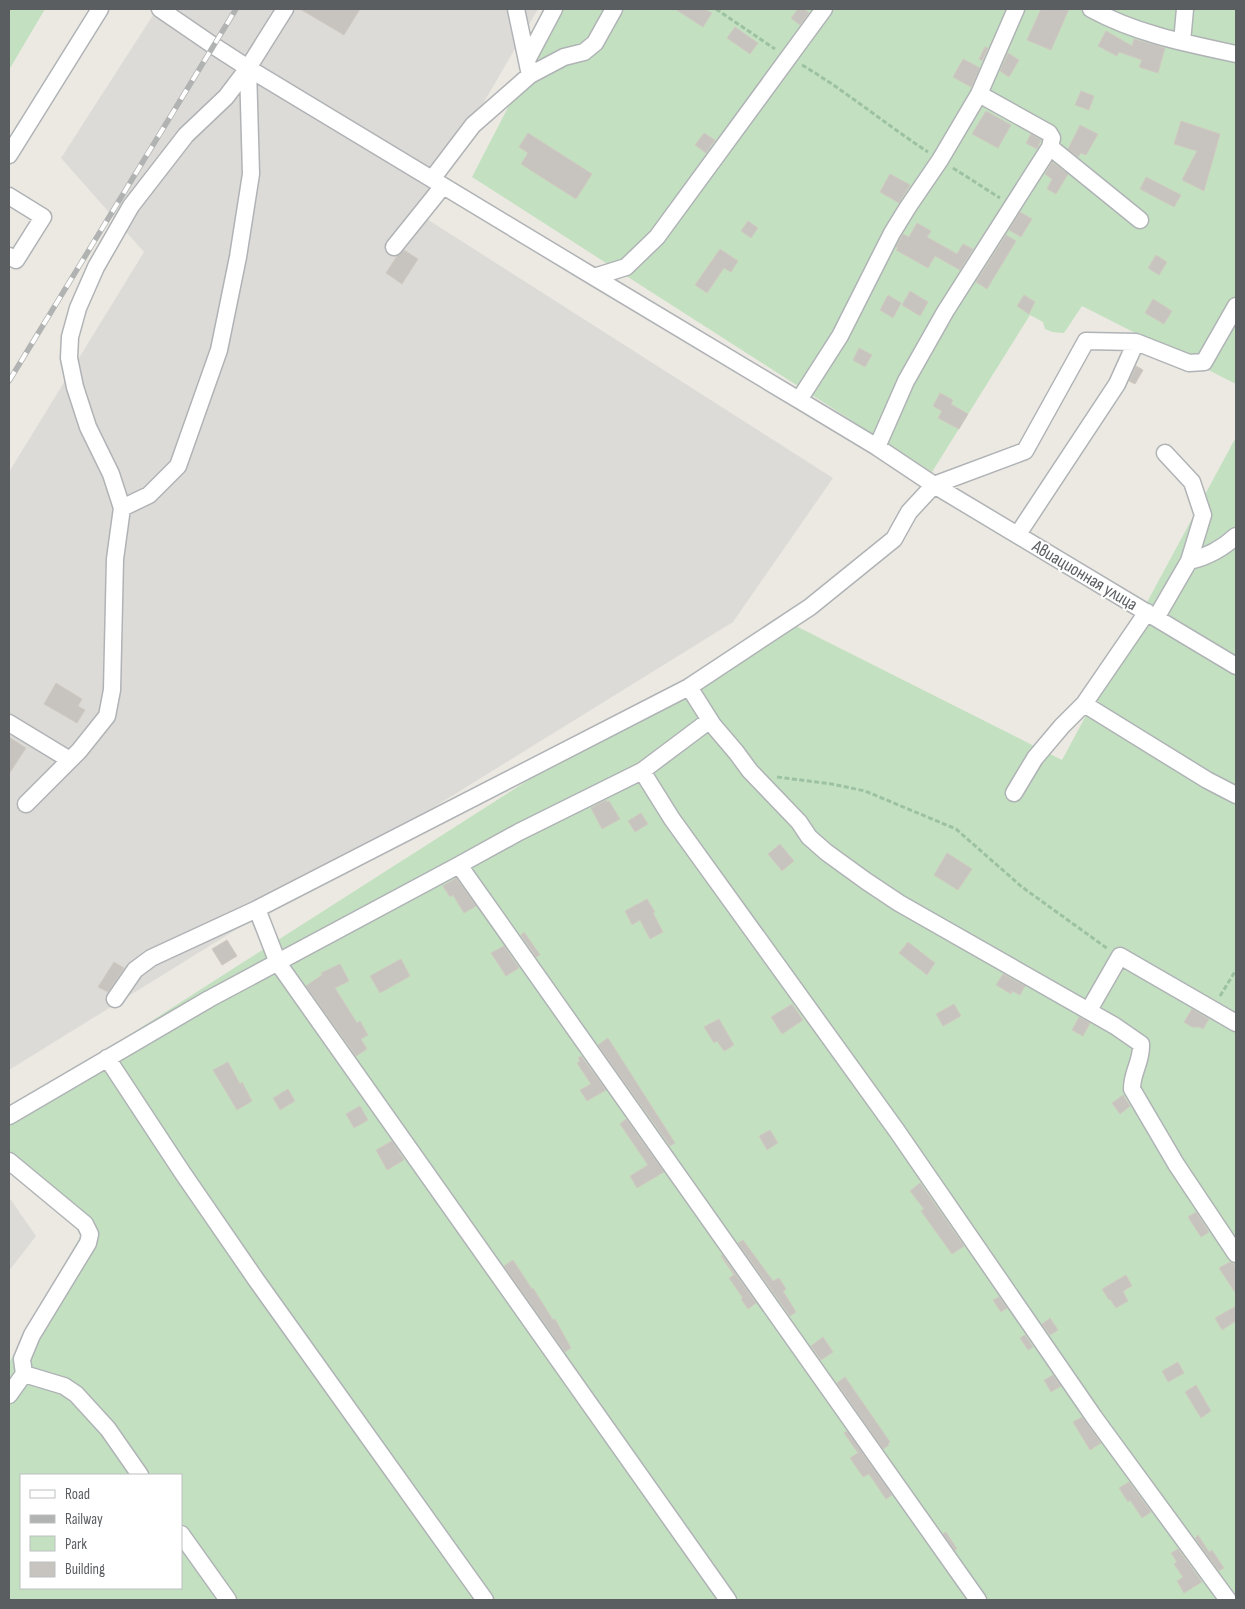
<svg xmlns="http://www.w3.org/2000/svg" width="1245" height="1609" viewBox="0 0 1245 1609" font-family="'Sofia Sans Condensed',sans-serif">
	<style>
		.industrial { fill: #dddbd7 }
		.green { fill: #c3e1c1; fill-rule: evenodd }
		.building { fill: #c7c4bf; stroke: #d0cac1 }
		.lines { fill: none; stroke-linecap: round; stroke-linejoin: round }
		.minor-casing { stroke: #b0b3b6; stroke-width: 19 }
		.path { stroke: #9cc1a3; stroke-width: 3; stroke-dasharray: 5 2.5; stroke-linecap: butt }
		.minor { stroke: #fff; stroke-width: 16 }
		.rail-casing { stroke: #b1b2b2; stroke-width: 5.5 }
		.rail { stroke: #fff; stroke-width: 4; stroke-dasharray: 11; stroke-linecap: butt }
		.labels { text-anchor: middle; stroke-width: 4; stroke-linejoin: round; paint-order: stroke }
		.street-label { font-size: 18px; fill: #5b5e61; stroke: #fff }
	</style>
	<rect width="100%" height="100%" fill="#ece9e2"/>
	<path class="industrial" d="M157,9H538L419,214L833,478L733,622L9,1070V472L144,252L61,158Z
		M9,1197L36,1236L9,1271Z"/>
	<path class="green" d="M9,9H45L9,70Z
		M559,9H1236V384L1082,306L1064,333L1052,332L1045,329L1043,322L1030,315L932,472L472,177Z
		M1236,437V1600H9V1363L84,1230L9,1152V1112L630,715L792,624L1062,760ZM21,1475H181V1588H21Z"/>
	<path class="building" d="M300,9H360L344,35Z
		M675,9H705L712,13L703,27Z
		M798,9H804L809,13L800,25L791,18Z
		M1041,9H1069L1051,50L1027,40Z
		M735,27L758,43L750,54L727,38Z
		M1106,31L1132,46L1134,39L1165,48L1158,73L1139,67L1142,60L1119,52L1117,56L1098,46Z
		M985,47L988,48L982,61L979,59Z
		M1008,53L1019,60L1009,77L1000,71Z
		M963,59L980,68L971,87L953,77Z
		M1081,91L1094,96L1089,110L1075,105Z
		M986,111L1011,125L998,148L972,134Z
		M1181,121L1220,134L1204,191L1182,180L1197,151L1174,144Z
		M1080,125L1098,134L1086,155L1081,153L1078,157L1068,149Z
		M528,133L592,174L576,199L521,164L528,153L519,147Z
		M704,133L715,140L706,153L695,145Z
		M1031,134L1041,140L1037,149L1026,143Z
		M1052,162L1068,174L1056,194L1047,189L1052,179L1045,174Z
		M890,174L910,185L899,203L880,192Z
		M1146,177L1181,195L1174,207L1140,189Z
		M1020,212L1032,219L1021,237L1009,230Z
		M748,221L758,228L751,238L741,231Z
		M917,223L931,231L927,237L957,254L963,244L973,249L960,270L935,256L928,268L896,250L898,248L896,247L903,234L909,237Z
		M1006,235L1016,241L987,289L976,282Z
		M720,249L738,261L731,272L724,268L707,293L695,285Z
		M404,250L418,259L402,284L386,273L397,256Z
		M1156,255L1167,262L1159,275L1148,268Z
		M910,291L928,302L920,316L902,305Z
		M888,295L901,303L893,318L880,310Z
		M1024,295L1035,302L1029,314L1017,306Z
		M1153,299L1172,311L1164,324L1145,313Z
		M859,348L872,355L865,367L853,360Z
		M1136,366L1143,370L1135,384L1129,381Z
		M940,393L953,400L951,404L968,414L959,429L938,418L942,411L933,406Z
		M56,683L82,699L78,706L85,710L77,723L44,704Z
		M9,737L26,748L9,774Z
		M606,800L607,802L609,801L620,819L602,829L591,808Z
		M641,813L648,824L635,832L628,821Z
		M780,844L794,861L782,871L768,854Z
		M947,853L972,869L958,890L934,875Z
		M456,878L476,906L464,913L453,895L450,897L443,886Z
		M647,899L655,912L653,913L663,932L650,939L640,920L632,925L625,911Z
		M524,932L540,955L536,957L521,935Z
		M227,940L237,956L222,965L212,949Z
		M908,942L935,963L927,975L899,953Z
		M504,946L519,968L506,976L491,953Z
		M401,959L410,976L380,993L370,976Z
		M114,962L124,968L108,992L98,987Z
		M340,964L349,981L335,988L357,1023L360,1021L368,1035L361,1039L367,1049L356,1056L306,986L322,975L321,973Z
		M1003,974L1025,986L1020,995L1012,991L1011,994L996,985Z
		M792,1004L803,1020L782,1034L771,1017Z
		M954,1004L961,1016L943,1026L936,1014Z
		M1192,1009L1209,1019L1203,1029L1199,1027H1192L1184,1022Z
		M1079,1017L1090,1023L1083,1036L1072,1030Z
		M719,1019L734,1045L724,1051L717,1041L714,1043L704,1027Z
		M608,1038L675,1143L670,1146L598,1045Z
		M581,1056L606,1090L587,1101L580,1090L591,1084L577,1063L580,1061L578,1058Z
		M228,1062L240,1084L242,1082L252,1101L237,1110L213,1070Z
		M288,1089L295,1101L280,1110L273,1098Z
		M1123,1095L1130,1106L1120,1114L1112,1103Z
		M360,1106L368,1120L354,1128L346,1114Z
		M626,1119L664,1172L637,1188L630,1176L648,1165L620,1124Z
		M770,1130L778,1143L767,1150L759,1136Z
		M392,1141L404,1160L387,1170L376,1150Z
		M920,1183L964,1246L952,1254L921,1211L924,1209L910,1191Z
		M1196,1212L1209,1232L1201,1237L1188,1217Z
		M743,1240L773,1281L779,1278L786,1289L783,1291L796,1312L790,1316L738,1243Z
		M722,1255L756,1303L748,1309L741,1299L743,1298L729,1278L734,1275L721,1256Z
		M513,1260L532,1289L533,1288L553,1320L555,1319L571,1348L565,1352L504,1266Z
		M1230,1262L1234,1264L1236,1268V1294L1219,1268Z
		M1126,1275L1132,1286L1123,1291L1128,1301L1116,1308L1110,1299L1109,1300L1102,1289Z
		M999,1297L1007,1308L1001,1312L993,1300Z
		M1236,1306V1321L1222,1330L1215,1318Z
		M1050,1318L1058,1330L1050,1335L1042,1324Z
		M1025,1335L1033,1347L1028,1350L1020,1338Z
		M823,1337L833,1352L821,1360L811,1346Z
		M1178,1362L1184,1373L1168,1382L1162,1371Z
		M1053,1375L1061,1386L1051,1392L1044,1380Z
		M845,1377L890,1442L888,1444L889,1445L883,1449L837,1383Z
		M1196,1385L1211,1411L1201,1418L1185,1392Z
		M1082,1417L1101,1443L1090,1450L1073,1422Z
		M847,1431L892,1495L886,1499L869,1474L863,1477L850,1458L858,1453L844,1433Z
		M1129,1482L1151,1512L1142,1518L1130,1500L1128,1502L1119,1488Z
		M946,1532L957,1549L955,1550L943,1534Z
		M1198,1535L1209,1552L1212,1550L1224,1568L1219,1571L1195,1538Z
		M1178,1549L1202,1582L1184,1593L1177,1581L1183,1577L1174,1564L1177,1562L1171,1553Z"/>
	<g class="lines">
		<g class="minor-casing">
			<path id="minor" d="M160,9L214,46L248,68L594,277L799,400L877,447L934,485L1236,666
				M516,9L530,75
				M1091,9C1137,34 1185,43 1236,54
				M1182,42L1185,9
				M527,60L554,9
				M979,94L1049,133L1052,138L1050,147L1140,220
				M9,155L100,9
				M432,179L473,125L530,75L564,57L584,52L595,43L614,9
				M9,196L43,217L16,260L9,256
				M394,247L443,186
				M594,277L626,267L657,237L824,9
				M799,400L840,336L892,233L908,207L940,160L979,94L1016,9
				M877,447L906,381L945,312L1050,147
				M1165,453L1192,482L1203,515L1189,561
				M122,508L111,474L88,427L75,387L69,358L70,337L78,308L96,267L131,206L186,135L226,97L248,68L285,9
				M1018,534L1117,384L1136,342L1189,363L1204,362L1236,306
				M1156,618L1189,561C1207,557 1223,548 1236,536
				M689,687L713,725L736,752L750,771L799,822L809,837L826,852L866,881L899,903L1115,1026L1141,1044C1142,1062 1132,1071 1132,1089L1176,1164L1236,1254
				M1084,704L1207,780L1236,795
				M9,723L70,760
				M642,771L672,819L897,1131L1094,1417L1228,1600
				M1014,793L1035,758L1062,726L1084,704L1147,612
				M26,804L79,751L107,716L112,690L115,559L122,508L149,495L178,466L219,350L238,257L251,174L248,68
				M459,865L978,1600
				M257,909L278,963L728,1600
				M115,999L135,970L151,958L257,909L689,687L810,607L894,539L909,512L934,485L1025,451L1086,341L1136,342
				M1089,1010L1120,956L1236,1023
				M107,1058L182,1172L257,1281L485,1600
				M9,1116L209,999L459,865L519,832L642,771L710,720
				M9,1161L85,1224L90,1234L88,1243L32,1335L22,1359L24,1374L9,1395
				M24,1374L64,1386L76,1394L108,1429L140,1475
				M181,1534L228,1600"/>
		</g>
		<path class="path" d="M716,9L775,49
			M802,65C846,91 885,124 928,152
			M953,168L1000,198
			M777,777L832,784L865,791L956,829L1022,887L1108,949
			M1220,996L1236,970"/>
		<use href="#minor" class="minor"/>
		<g class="rail-casing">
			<path id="rail" d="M9,381L236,9"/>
		</g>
		<use href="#rail" class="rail"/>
	</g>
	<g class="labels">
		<g class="street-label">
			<text transform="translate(1085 575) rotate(31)" y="6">Авиационная улица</text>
		</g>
	</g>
	<rect width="1245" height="1609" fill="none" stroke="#5b5e61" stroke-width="20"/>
	<rect x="20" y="1474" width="162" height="115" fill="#ffffff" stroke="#bdbfc0"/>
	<rect x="30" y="1490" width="25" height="8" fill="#ffffff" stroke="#bdbfc0"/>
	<text x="65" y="1499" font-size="15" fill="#5b5e61">Road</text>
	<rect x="30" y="1515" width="25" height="8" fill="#b1b2b2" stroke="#bdbfc0"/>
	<text x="65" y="1524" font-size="15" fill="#5b5e61">Railway</text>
	<rect x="30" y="1536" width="25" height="15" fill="#c3e1c1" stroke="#bdbfc0"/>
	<text x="65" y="1549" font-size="15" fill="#5b5e61">Park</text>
	<rect x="30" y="1562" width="25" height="15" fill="#c7c4bf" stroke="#bdbfc0"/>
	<text x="65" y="1574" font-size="15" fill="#5b5e61">Building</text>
</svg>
